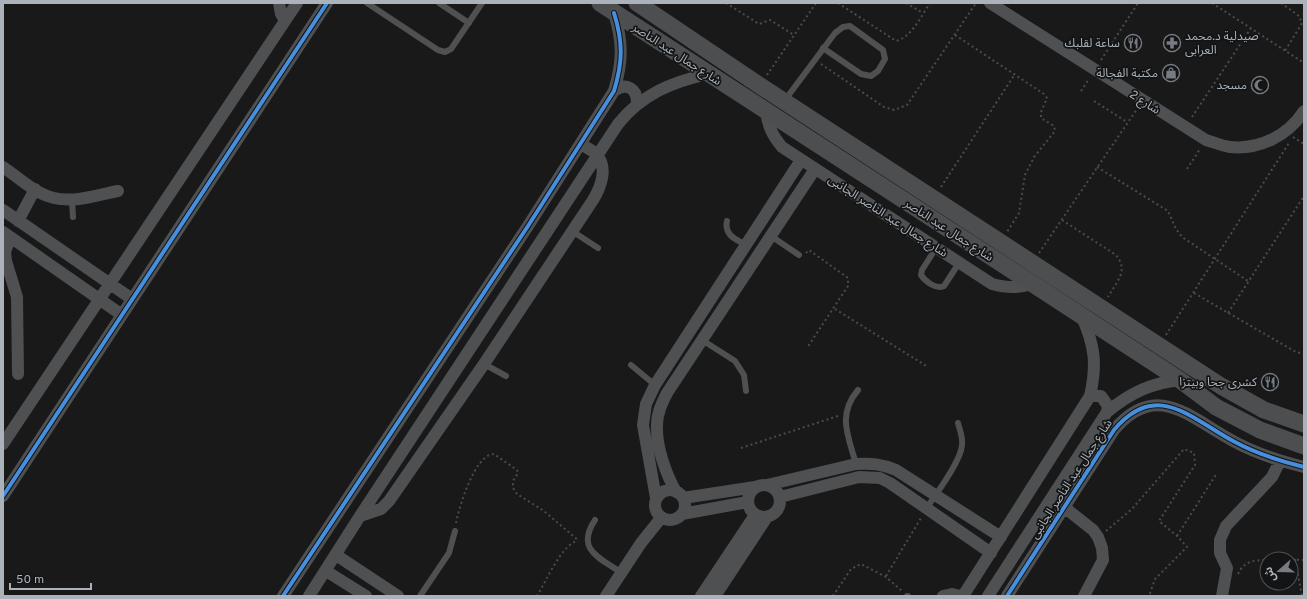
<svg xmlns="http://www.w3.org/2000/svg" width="1307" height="599" viewBox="0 0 1307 599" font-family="Overpass,'Noto Sans Arabic',sans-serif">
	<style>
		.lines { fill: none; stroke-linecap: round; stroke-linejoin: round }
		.path { stroke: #494b4d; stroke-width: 2; stroke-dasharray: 2 3; stroke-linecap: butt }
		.service { stroke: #4e5052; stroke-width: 6 }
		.minor { stroke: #4e5052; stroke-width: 12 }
		.secondary { stroke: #4d4e50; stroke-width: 17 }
		.cycleway-casing { stroke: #131415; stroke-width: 6 }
		.cycleway { stroke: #468fdf; stroke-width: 4 }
		.labels { text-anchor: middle; stroke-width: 3.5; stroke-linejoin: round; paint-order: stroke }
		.poi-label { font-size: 12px; fill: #abb2ba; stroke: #131415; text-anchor: end }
		.street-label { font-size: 12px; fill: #abb2ba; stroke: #131415 }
	</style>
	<rect width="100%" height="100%" fill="#191919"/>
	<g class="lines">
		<path class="path" d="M726,3L759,24L770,20L794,35
			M838,3L896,41C912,37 921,16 930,3
			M906,3L923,13
			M1212,3L1304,63
			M1281,3L1299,16L1302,23L1285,51
			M955,35L1044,94L1047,98L1041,112V118L1054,126L1055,131L1034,157L1025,175L1019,213L1007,232
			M1101,60L1138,3
			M821,64L884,107L894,110L907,105L976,3
			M767,75L816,3
			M1081,91L1089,79
			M1094,101L1127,122
			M1192,117L1251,28
			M1293,137L1304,144
			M1097,167L1168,211L1176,229L1182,237L1248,281
			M1187,169L1200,149
			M941,187L1015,74
			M1062,220L1116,255C1129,271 1117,281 1108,297
			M806,253L809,250L848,278V286L807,348
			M1039,253L1137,109
			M1194,293L1296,352L1304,354
			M835,309L928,367
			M1228,313L1304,196
			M1166,335L1289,143
			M741,448L838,416
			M456,523C459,507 475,454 494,454L517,470L518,473L513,481V488L517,494L544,511L579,541
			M1106,531L1132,509L1184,449L1194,453L1195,465L1159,521L1177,536L1187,547L1155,579L1149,596
			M1177,536L1217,473
			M1277,559L1304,560
			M1295,559L1302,596
			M1238,574C1244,561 1254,560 1267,560
			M886,576L921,518
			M537,596C545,583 563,542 578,541
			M833,596L851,569L861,564L886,577L902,591"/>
		<path class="service" d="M367,3L438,50L445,52L451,49L482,3
			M439,3L469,23
			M785,100L835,33L843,27L850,26L883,50L885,59L878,71L871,76L861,74L823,48
			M72,200L73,217
			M727,221C724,235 735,239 746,245
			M572,231L598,248
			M771,236L799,255
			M936,248L922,270L921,275C925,281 936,290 944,286L959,263
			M702,340L735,361L744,375L746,391
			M484,364L506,376
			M631,365L655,385
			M856,464C848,435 837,415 858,390
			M926,509C936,494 961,461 962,445C963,437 960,431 958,423
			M595,520C575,550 600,558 622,573
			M420,596L449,553L455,531
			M907,596H908"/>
		<path class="minor" d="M279,3L281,14L285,20
			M990,3L1206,140C1213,142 1222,146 1230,147C1259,150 1288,136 1304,111
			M614,91C626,82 637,88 637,103
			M766,111C768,126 772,135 782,147L992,284C1007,288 1018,288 1033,284
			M3,167C18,177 35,194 54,198C75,203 97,195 118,191
			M3,210L132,299
			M18,221L35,189
			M3,232L122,315
			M10,237L5,252L6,261L17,297L18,374
			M1090,396H1101L1108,406L1107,412
			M3,444L297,3
			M748 501a16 16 0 1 1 32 0a16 16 0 1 1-32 0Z
			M767,485L856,464C871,463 882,464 896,470L1001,537
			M655 505a15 15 0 1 1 30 0a15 15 0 1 1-30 0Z
			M676,492C666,474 656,447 657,425C657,413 662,403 667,393L815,169
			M3,496L327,3
			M780,497L859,477L880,478L890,483L991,553
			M656,498L643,425L646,404L655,385L801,160
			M683,498L755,487
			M1064,507L1093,530L1098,537L1102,548L1103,560L1084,596
			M682,514L748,502
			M360,516L381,509L389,501L484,364L593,200C601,187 608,168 597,155C593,150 585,147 581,144
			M336,555L398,596
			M326,571L366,596
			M283,596L528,226L614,91C623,61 623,42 614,13
			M309,596L360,516L618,124C642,94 672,82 708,74
			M606,596L641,543L661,518
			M701,596L755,515
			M715,596L767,517
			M943,596L952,594L961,596
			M963,596L1090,396C1097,365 1095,346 1082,317
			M988,596L1107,412C1130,393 1151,383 1180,380
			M1007,596L1114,430C1157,379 1191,419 1235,442C1257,454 1280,461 1304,467
			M1222,596L1227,568L1220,553V540L1226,526L1272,477L1280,461"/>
		<path class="secondary" d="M600,3L1033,284L1180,380L1216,407L1260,430L1304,446
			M637,3L759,85L1221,386L1264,410L1304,424"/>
		<g class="cycleway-casing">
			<path id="cycleway" d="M3,496L327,3
				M283,596L528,226L614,91C623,61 623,42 614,13
				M1007,596L1114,430C1157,379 1191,419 1235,442C1257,454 1280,461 1304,467"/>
		</g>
		<use href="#cycleway" class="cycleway"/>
	</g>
	<defs>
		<g id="restaurant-ring" transform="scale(0.9)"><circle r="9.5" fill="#131415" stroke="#787c82" stroke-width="1.5"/><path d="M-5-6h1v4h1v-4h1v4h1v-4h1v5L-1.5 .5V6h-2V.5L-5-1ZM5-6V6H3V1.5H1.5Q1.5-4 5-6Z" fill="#787c82"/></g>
		<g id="pharmacy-ring" transform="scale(0.9)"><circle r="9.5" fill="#131415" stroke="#787c82" stroke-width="1.5"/><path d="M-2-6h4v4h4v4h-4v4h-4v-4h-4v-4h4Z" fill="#787c82"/></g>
		<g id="shop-ring" transform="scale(0.9)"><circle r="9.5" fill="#131415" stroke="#787c82" stroke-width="1.5"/><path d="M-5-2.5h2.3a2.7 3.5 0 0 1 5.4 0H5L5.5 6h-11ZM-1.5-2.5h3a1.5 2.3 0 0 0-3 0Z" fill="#787c82"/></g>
		<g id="mosque-ring" transform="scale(0.9)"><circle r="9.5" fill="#131415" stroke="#787c82" stroke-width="1.5"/><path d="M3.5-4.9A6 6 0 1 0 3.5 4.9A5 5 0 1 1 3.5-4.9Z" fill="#787c82"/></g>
	</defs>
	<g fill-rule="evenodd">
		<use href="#restaurant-ring" x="1133" y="43"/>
		<use href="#pharmacy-ring" x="1172" y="43"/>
		<use href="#shop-ring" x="1171" y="73"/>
		<use href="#mosque-ring" x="1260" y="85"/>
		<use href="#restaurant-ring" x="1270" y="382"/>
	</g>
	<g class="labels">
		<g class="poi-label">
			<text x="1185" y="40" text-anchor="start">صيدلية د.محمد<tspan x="1185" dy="14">العرابى</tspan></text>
			<text x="1120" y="47">ساعة لقلبك</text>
			<text x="1158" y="77">مكتبة الفجالة</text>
			<text x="1247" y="89">مسجد</text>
			<text x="1257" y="386">كشرى جحا وبيتزا</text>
		</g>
		<g class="street-label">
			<text transform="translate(677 54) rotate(33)" y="4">شارع جمال عبد الناصر</text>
			<text transform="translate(1145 102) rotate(33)" y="4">شارع 2</text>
			<text transform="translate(888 216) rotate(33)" y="4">شارع جمال عبد الناصر الجانبى</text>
			<text transform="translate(949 230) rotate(33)" y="4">شارع جمال عبد الناصر</text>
			<text transform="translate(1071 479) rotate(-57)" y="4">شارع جمال عبد الناصر الجانبى</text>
		</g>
	</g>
	<rect width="1307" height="599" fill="none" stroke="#abb2ba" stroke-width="8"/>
	<g transform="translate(1279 571) rotate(250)"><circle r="19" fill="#131415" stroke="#505357"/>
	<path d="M0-3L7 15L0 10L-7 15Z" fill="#787c82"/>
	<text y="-6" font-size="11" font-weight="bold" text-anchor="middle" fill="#abb2ba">ش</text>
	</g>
	<path d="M10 583v6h81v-6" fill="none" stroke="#abb2ba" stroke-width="2"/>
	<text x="16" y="583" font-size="12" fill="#abb2ba" stroke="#131415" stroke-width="3" paint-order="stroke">50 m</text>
</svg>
